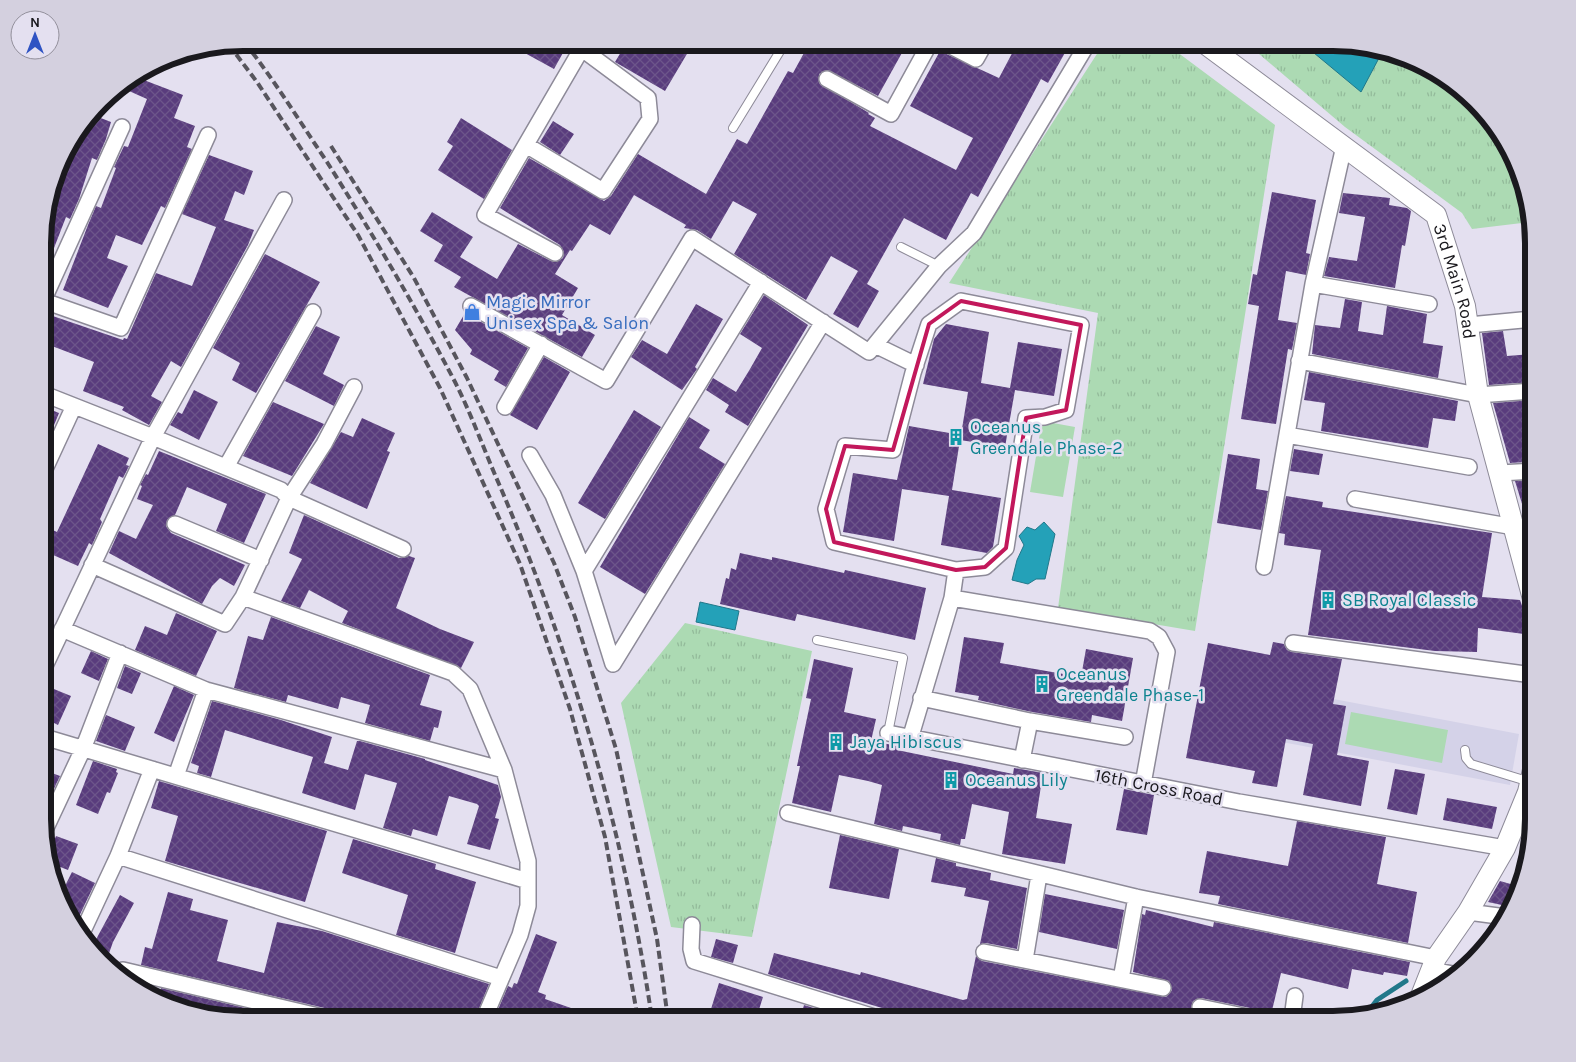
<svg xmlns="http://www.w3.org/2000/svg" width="1576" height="1062" viewBox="0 0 1576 1062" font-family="Karla,sans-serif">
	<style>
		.education { fill: #d4d2e8 }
		.grass { fill: url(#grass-tufts) }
		.garden { fill: #acdab3 }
		.water { fill: #24a1b8; stroke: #21788a }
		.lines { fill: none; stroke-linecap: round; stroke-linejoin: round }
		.stream { stroke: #21788a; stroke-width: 5 }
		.building { fill: url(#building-cross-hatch) }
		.lane-casing { stroke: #8d8a98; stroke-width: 10 }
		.street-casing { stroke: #8d8a98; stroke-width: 18 }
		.secondary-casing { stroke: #8d8a98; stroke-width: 22 }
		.lane { stroke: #fff; stroke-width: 8 }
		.street { stroke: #fff; stroke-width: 15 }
		.secondary { stroke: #fff; stroke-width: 20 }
		.rail { stroke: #57555d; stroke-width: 4; stroke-dasharray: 8 4; stroke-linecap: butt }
		.marked { fill: none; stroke: #c2185b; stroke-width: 4; stroke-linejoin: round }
		.labels { text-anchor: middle; stroke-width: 5; stroke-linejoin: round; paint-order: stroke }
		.street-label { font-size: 18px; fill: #1a191e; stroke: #e4e0f0 }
		.shop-label { font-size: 18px; fill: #366cbe; stroke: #e4e0f0; text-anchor: start }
		.culture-label { font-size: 18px; fill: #0d838f; stroke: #e4e0f0; text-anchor: start }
		.rim { fill: none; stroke: #1a191e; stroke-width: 6 }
	</style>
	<defs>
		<pattern id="grass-tufts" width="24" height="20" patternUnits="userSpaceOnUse" patternTransform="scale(1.25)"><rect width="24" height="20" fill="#acdab3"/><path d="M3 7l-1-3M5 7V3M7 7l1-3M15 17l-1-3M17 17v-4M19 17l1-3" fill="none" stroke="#93ba9a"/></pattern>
		<pattern id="building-cross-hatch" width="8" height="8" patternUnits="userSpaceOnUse" patternTransform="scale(1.25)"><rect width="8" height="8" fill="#593c7d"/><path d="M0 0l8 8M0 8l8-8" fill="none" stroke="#6c558a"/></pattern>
	</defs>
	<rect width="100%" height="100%" fill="#e4e0f0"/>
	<path class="education" d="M1265,686L1519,734L1510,785L1255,737Z"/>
	<path class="grass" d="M1104,43H1165L1275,125L1195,631L1058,608L1098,313L949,283Z
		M1246,43H1333L1397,53L1445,76L1507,143L1531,222L1472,229L1462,213L1345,127Z
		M685,623L812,651L752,937L671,927L621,703Z"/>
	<path class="garden" d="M1042,421L1075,427L1063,497L1030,492Z
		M1351,712L1448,730L1442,763L1345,744Z"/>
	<path class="water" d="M1302,43H1333L1385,51L1379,58L1361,92Z
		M1044,522L1055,534L1045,579H1036L1028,584L1012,580L1017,560L1024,545L1019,536L1027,527L1035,530Z
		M700,602L739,611L735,630L696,622Z"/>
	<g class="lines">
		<path class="stream" d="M1367,1013L1377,1000L1406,981"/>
	</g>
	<path class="building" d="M505,42H569L554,69Z
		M627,42H694L665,91L615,62Z
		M810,42H908L878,96L827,70L819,74V83L869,113L868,114L875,118L870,126L956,170L973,138L910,106L940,51L999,78L1018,42H1071L1048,83L1041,79L978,197L971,193L946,240L904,218L867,284L879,291L858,328L833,314L858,271L831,256L806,300L734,254L757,214L733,201L711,239L697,230L684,228L686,225L634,195L610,235L590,224L572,251L570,250L555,274L578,288L562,315L595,335L582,357L454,287L461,277L434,261L443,245L420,231L432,212L473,237L460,257L497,279L518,244L551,261L556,262L563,258L564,252L560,245L500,208L529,158L604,201L611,196L638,154L706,194L737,139L747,144L788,71L793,73Z
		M136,77L183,95L174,118L195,126L187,147L192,149L165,208L161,206L142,245L116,235L107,258L128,266L108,308L63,290L88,225L96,206L101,208L116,168L114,167L124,146L128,147L147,99L120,87Z
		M93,115L111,122L106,139L97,160L92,158L79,199L70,219L66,217L44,274V217L58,171H60L71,144Z
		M461,118L512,150L484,199L438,170L453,146L447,142Z
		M553,121L574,134L560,155L540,142Z
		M209,155L253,171L244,195L235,191L224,220L254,230L248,245L181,367L171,361L151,396L162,402L149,425L122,410L124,407L83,391L94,362L44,343V313L123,340L124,338L127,339L156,273L192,286L216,227L182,214Z
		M1272,192L1316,200L1306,253L1310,254L1306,275L1286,271L1278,320L1297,323L1292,350L1288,349L1276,424L1241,419L1259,306L1248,304L1253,274L1257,275Z
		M1343,193L1390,198L1389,205L1407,208L1411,211L1405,246L1402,245L1395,288L1324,276L1329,257L1357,261L1365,217L1339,213Z
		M265,254L320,282L256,393L232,380L240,363L213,348Z
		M764,295L808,325L748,426L725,412L729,405L706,390L713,378L736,392L750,369L762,348L740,334Z
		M1345,299L1362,302L1358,331L1383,335L1387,306L1427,314L1423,343L1443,346L1438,378L1312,354L1315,325L1340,328Z
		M696,304L723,319L695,367L697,369L682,390L631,357L642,340L667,354Z
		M465,313L528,348L506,387L494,380L499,371L470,354L472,350L455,330Z
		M946,324L989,332L981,383L1010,388L1018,342L1062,349L1054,396L1015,390L1005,447L960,440L952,490L1001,498L993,547L987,553L941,545L949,496L902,489L894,541L843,532L853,473L897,480L909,426L961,435L968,392L923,384L934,339Z
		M316,326L340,337L323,374L344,385L334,406L285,381Z
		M1503,331L1507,356L1533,354V382L1489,385L1482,333Z
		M544,357L570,372L537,430L510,415Z
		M1309,372L1458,401L1455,421L1433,418L1428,448L1321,431L1325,403L1304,400Z
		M194,390L218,402L199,440L170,425L178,412L182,414Z
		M1533,400V429L1526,430L1527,462L1510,463L1493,403Z
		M273,402L324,424L292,476L243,456Z
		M44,407L59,413L45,447H44Z
		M634,410L661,427L605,519L578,503Z
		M689,417L710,430L699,448L725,464L645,594L600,567Z
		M362,418L395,433L387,451L390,452L367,509L310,483L341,432L353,437Z
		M98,444L129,458L126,465L129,466L123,478L119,476L100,519L102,522L92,545L89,543L78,566L44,551V526L57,532Z
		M1294,449L1323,454L1319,475L1290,471Z
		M159,451L266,494L244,543L216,531L227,504L187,487L175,515L167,520L166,526L171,533L245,565L234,586L220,578L212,586L202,604L109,553L119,531L136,539L153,505L137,499L142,486L140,485L146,474L148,475Z
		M1228,454L1260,459L1256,489L1268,491L1261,530L1217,523Z
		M1533,480V529L1530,530L1515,481Z
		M1286,496L1323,502L1322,507L1492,533L1482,597L1520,600L1532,635L1478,628L1477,652L1435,651L1308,635L1321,550L1284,545L1285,534L1279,533Z
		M304,515L399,558L409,556L415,558L396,608L440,629L474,642L461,668L342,623L348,611L309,590L300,608L281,601L302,559L289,553Z
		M740,553L772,560V557L844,573L845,570L926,588L915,640L797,614L795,621L720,604L726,578L729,579L731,568L736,570Z
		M176,613L217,631L196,676L135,650L145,626L167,635Z
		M271,617L430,675L420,705L442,711L438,728L434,727L430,741L365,723L370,705L341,697L338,709L288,695L286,702L234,688L248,636L263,640Z
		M964,637L1004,643L1000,663L1081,677L1086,649L1133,658L1122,721L1092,715L1091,722L1032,712L978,700L979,696L955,692Z
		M1273,642L1284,644L1287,650L1292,652L1342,659L1333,704L1346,706L1337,755L1369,761L1361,806L1303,795L1313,744L1286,739L1277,787L1252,783L1255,771L1186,758L1208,643L1270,655Z
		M91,651L108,659L99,681L81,673Z
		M814,659L853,668L844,712L876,719L871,741L898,746L897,750L1013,774L1014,768L1043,773L1036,818L1072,824L1065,864L1002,854L1009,812L972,804L965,839H961L960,845L940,840L941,834L903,826L902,831L874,824L882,785L868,781L839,775L831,812L792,803L800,766H797L811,699L806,698Z
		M125,666L141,673L132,694L117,688Z
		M44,685L71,696L58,725L54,723L52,730L44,728Z
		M174,686L194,695L174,742L154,733Z
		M212,701L281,720L332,737L324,763L348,770L357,741H360L425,759V760L498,785L501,797L495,818L499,819L490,850L467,844L479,806L477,804L449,796L437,836L413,829L411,836L383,828L397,783L365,774L355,810L330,802L302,793L313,757L225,730L211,777L197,773L199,766L191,763Z
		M106,715L135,727L125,751L96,741Z
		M93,761L117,769L116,772L118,773L110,793L107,792L98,814L76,805Z
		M1395,769L1425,774L1417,815L1387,809Z
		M44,770L60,776L44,810Z
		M159,781L327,831L305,902L165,861L178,816L151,808Z
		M1124,789L1154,795L1147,835L1116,830Z
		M1447,798L1497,807L1492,829L1443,820Z
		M1297,821L1386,837L1377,884L1417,892L1408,943L1218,904L1220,896L1199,893L1207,851L1288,866Z
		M840,835L899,849L889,899L829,888Z
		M56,836L78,844L68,870L50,863L48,856Z
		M353,839L436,864L435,869L476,882L455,953L396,935L408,895L342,873Z
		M936,858L956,863V866L991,873L990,880L1027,888L1017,949L986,943L980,944L989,901L964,896L966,888L931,882Z
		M72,872L95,883L75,925L70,919L61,894Z
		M1500,881L1521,887L1511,907L1488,902Z
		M168,892L193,899L190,910L228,920L217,961L264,973L277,922L322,931L489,984L475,1019H373L351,1014V1019H340L338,1013L333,1010L141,965L145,947L152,949Z
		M1045,894L1124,910L1117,949L1039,932Z
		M120,895L134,903L113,942L107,959L93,945Z
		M1146,910L1213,927L1214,922L1410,962L1407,976L1384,972L1383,975L1352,969L1348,989L1281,973L1270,1019H1267L1265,1012L1260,1010L1201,998L1193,1001L1191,1010L1198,1016L1212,1019H919L768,974L774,953L860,975L861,972L963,1000L967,999L976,956L982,961L1166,997L1172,990L1169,981L1133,972L1142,914L1145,915Z
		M536,934L557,942L538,992L546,995L545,999L571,1008L566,1019H551L539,1015L538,1018L532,1016L530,1019H494L508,986L512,988L514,983L517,984Z
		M716,939L738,945L733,963L711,957Z
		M719,983L763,997L756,1019H708Z
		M161,988L292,1019L243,1020L179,1009L158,999Z
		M804,1005L846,1018V1019H800Z"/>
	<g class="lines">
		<g class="lane-casing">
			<path id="lane" d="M733,128L785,43
				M901,247L939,266
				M817,640L903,658L888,733
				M1465,750L1466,758L1471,764L1530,782"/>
		</g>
		<g class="street-casing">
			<path id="street" d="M945,43L976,59L985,43
				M827,79L891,114L930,43
				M526,145L603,191L650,119L648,98L582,49
				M284,200L153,437L281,490L289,498L243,597L453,673L470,689L504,770L528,861V906L520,935L484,1019
				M555,253L485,215L585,43
				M1313,284L1429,304
				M44,299L122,127
				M44,301L121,328L208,135
				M961,301L1081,325L1066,410L1045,417L1026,418L1006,548L985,567L956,570L834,542L826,509L845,446L893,450L913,373L929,324Z
				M471,306L606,381L692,238L869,352L939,266L974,233L1088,43
				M1469,325L1533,319
				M875,345L916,365
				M1299,361L1478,395L1533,391
				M354,387L324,444L289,498L403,549
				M44,394L153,437L44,668
				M505,407L541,344
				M1287,435L1469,467
				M530,455L553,495L584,571
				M226,467L313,312
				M44,471L74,406
				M1500,473L1533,471
				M1355,499L1514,527
				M175,524L261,560
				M92,565L225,624L243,597
				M1264,567L1313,284L1344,146
				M952,598L1150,631L1159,637L1167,652L1143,784
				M62,629L206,690L504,770
				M1293,643L1533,675
				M613,664L584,571L761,282
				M613,664L823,322
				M921,698L1030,721L1125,737
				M888,733L1239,802L1505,848
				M44,737L528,881
				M910,739L952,598L956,570
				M1022,760L1030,721
				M176,776L206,690
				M788,813L1136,897L1436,958
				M44,832L83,749L120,653
				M118,856L501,978
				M1468,912L1506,917
				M692,925L691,949L694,961L881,1019
				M82,933L118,856L152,769
				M984,952L1163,988
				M1025,960L1039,875
				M123,970L331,1019
				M1432,970L1453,974
				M1121,979L1136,897
				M1200,1007L1258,1019
				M1292,1019L1295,996"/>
		</g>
		<g class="secondary-casing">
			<g id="secondary">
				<path id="s1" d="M1204,43L1436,215L1465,306L1478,395L1533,599"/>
				<path d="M1421,996L1436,958L1468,912L1505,848L1528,792L1533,770"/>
			</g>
		</g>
		<use href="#lane" class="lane"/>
		<use href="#street" class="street"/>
		<use href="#secondary" class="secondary"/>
		<path class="rail" d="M245,43C275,81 300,122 327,162C372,233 415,306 454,380C471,413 484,450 499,484C572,654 625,836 652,1019
			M229,45L257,82L358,235L440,388L520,564L570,709L605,837L638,1019
			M331,146L414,278L467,378L554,563L575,617L616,749L657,939L668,1019"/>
	</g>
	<path class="marked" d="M961,301L1081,325L1066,410L1026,418L1006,548L985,567L956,570L834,542L826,509L845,446L893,450L929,324Z"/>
	<defs>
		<g id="shop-bare" transform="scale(1.35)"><path d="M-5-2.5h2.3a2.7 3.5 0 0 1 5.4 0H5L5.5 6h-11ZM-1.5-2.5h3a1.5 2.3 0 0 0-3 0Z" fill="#3f7fe0" stroke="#e4e0f0" stroke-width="2.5" paint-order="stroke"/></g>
		<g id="building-bare" transform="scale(1.35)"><path d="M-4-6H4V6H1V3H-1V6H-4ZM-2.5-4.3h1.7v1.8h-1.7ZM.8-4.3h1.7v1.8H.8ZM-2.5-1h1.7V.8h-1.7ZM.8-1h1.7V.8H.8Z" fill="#0f9aa8" stroke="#e4e0f0" stroke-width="2.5" paint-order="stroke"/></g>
	</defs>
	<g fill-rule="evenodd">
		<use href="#shop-bare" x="472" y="312"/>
		<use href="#building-bare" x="956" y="437"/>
		<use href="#building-bare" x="1328" y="600"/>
		<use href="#building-bare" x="1042" y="684"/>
		<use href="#building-bare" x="836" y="742"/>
		<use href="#building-bare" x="951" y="780"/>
	</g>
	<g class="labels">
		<g class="street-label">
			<text dy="6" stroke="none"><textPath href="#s1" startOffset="358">3rd Main Road</textPath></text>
			<text transform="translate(1159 787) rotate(11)" y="6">16th Cross Road</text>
		</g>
		<g class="shop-label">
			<text x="486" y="308">Magic Mirror<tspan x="486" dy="21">Unisex Spa &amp; Salon</tspan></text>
		</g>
		<g class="culture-label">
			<text x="970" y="433">Oceanus<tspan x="970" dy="21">Greendale Phase-2</tspan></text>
			<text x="1342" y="606">SB Royal Classic</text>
			<text x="1056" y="680">Oceanus<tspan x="1056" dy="21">Greendale Phase-1</tspan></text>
			<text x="850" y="748">Jaya Hibiscus</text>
			<text x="965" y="786">Oceanus Lily</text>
		</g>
	</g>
	<path d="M0 0H1576V1062H0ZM243 51H1333A192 192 0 0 1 1525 243V819A192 192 0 0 1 1333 1011H243A192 192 0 0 1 51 819V243A192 192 0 0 1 243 51Z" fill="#d4d0df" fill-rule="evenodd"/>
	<path class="rim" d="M243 51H1333A192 192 0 0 1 1525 243V819A192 192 0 0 1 1333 1011H243A192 192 0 0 1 51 819V243A192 192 0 0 1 243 51Z"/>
	<g transform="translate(35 35)"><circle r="24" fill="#e4e0f0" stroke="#93909c"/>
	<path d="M0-4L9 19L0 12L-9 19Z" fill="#2f53c3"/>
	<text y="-8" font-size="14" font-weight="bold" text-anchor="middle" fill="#1a191e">N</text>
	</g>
</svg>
